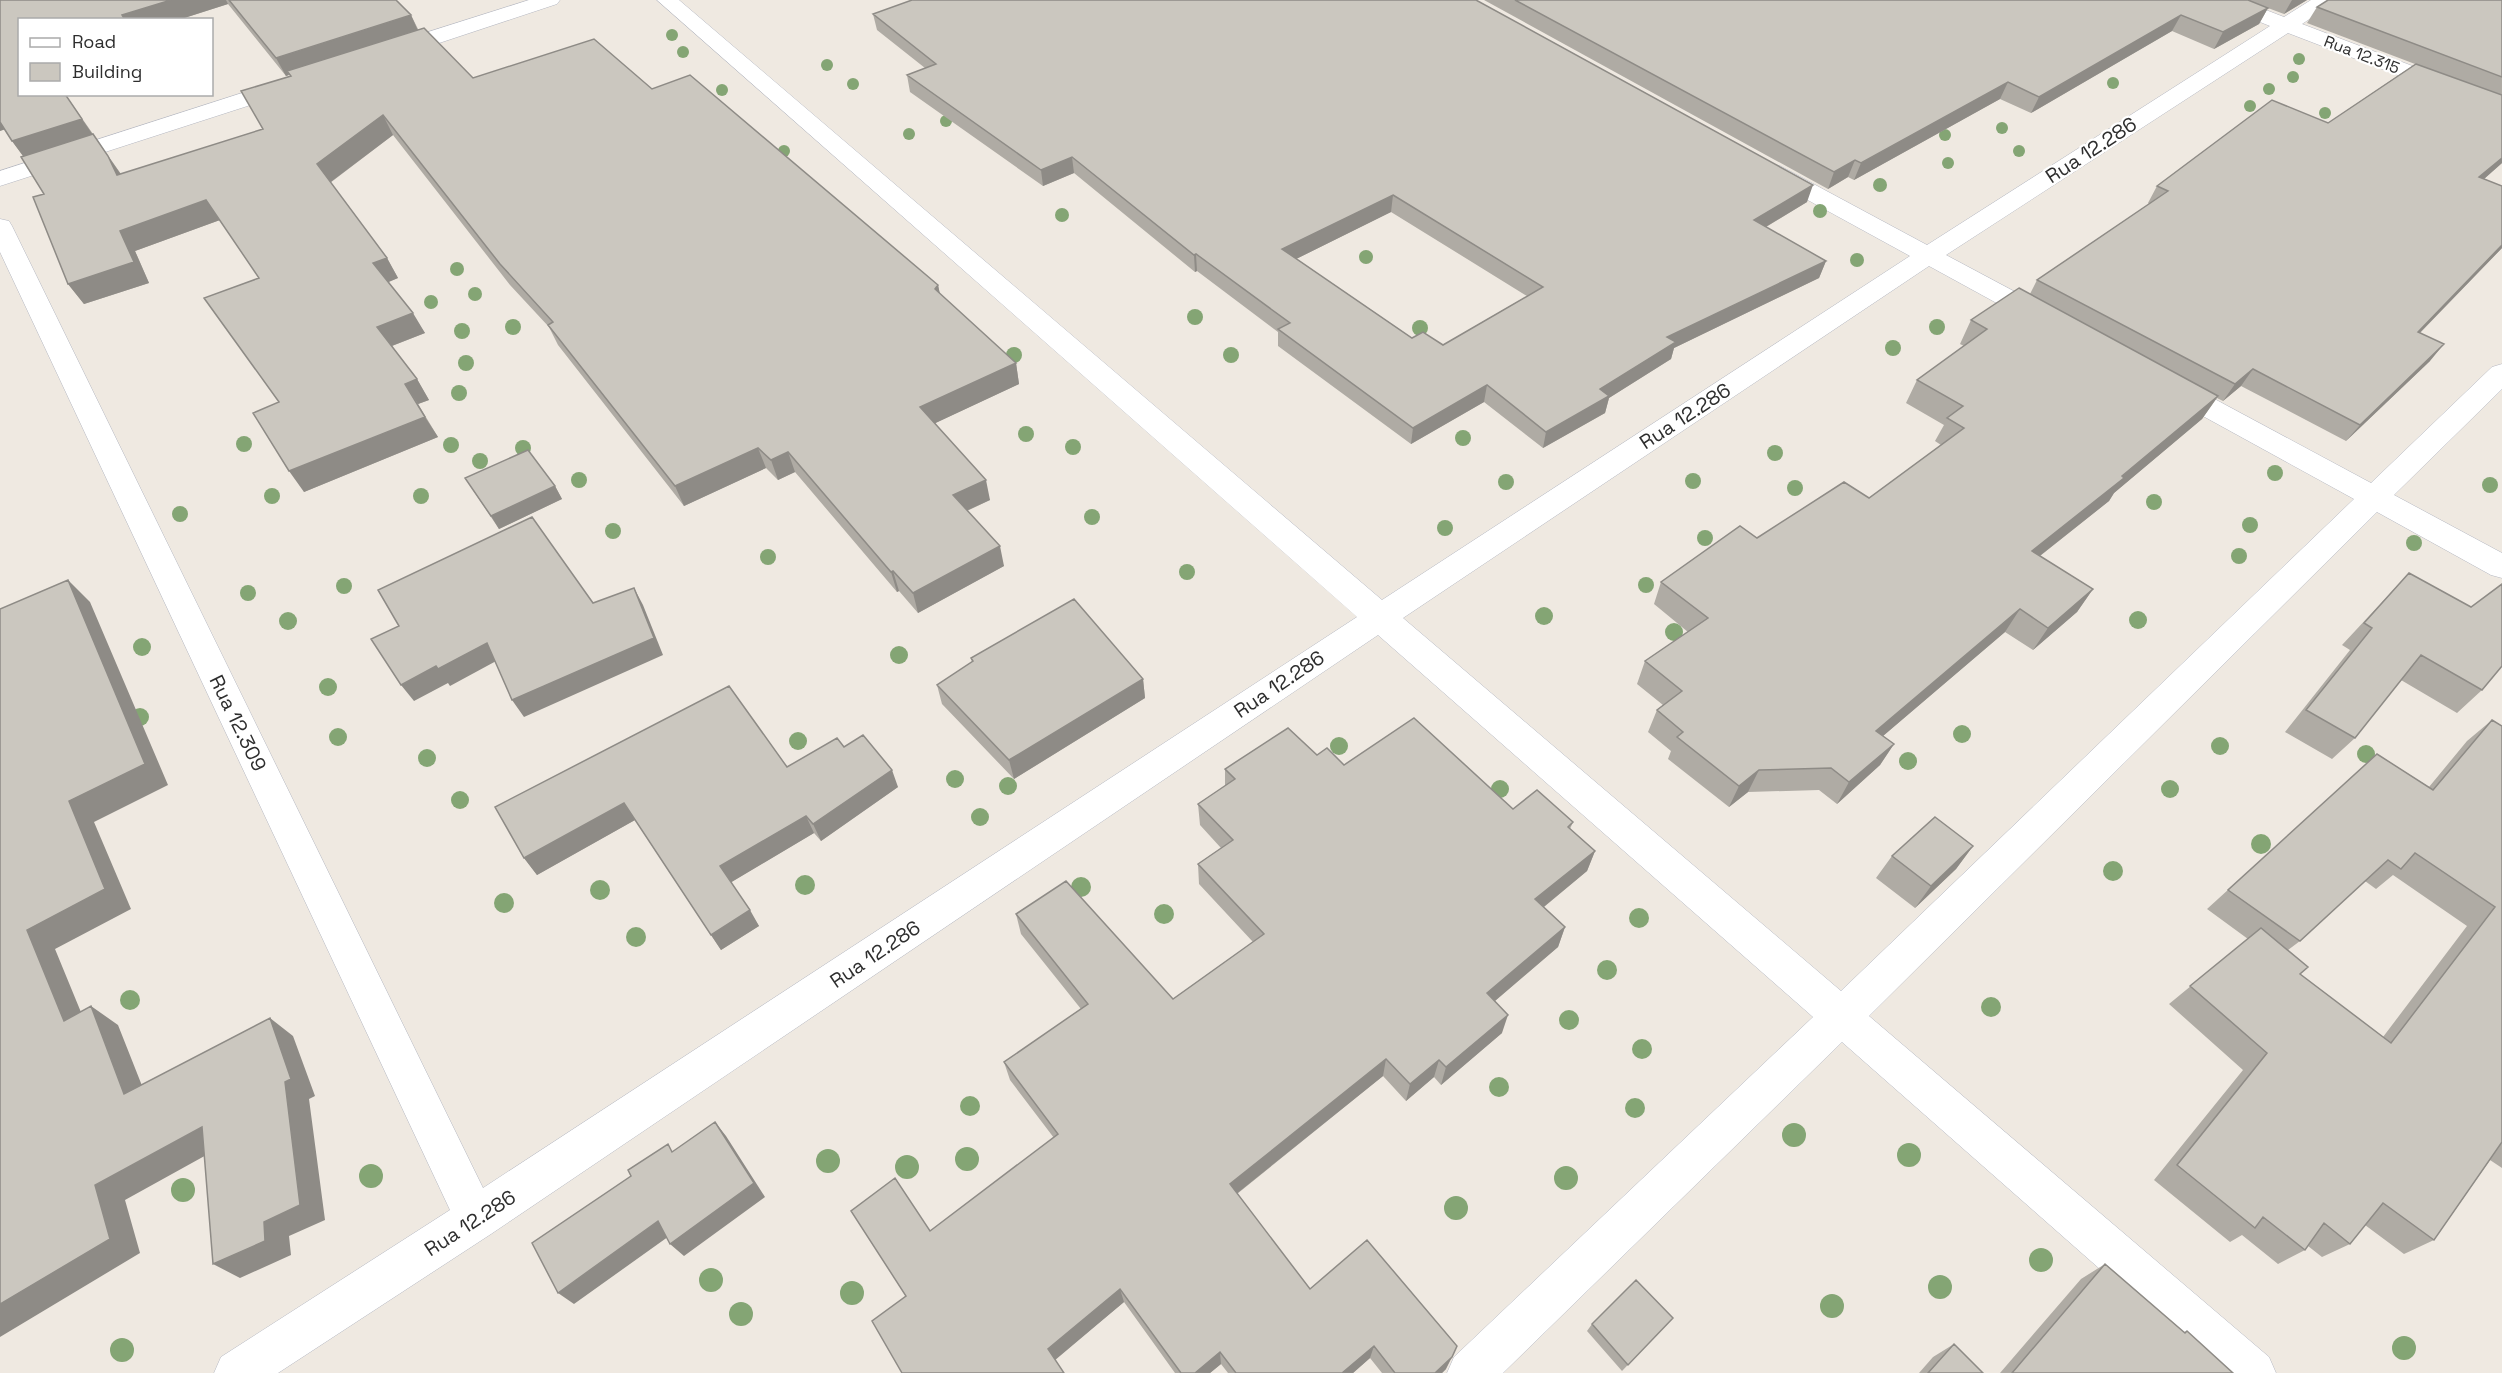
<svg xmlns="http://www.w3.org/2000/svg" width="2502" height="1373" viewBox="0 0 2502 1373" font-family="'Space Grotesk',sans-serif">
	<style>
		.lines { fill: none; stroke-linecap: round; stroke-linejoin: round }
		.minor-casing { stroke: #b4b7c1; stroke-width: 1 }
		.minor { fill: #fff; fill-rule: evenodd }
		.tree { fill: #84a574 }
		.wall { fill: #afaba4; fill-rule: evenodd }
		.shaded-wall { fill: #8e8b86 }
		.building { fill: #cbc7bf; stroke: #8e8b86; stroke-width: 1.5; fill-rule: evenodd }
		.labels { text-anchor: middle; stroke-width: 4.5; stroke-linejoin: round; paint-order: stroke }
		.far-street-label { font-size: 16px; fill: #2e2e2e; stroke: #fff }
		.street-label { font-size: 20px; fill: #2e2e2e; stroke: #fff }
	</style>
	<rect width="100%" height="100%" fill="#efe9e1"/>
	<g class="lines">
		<g class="minor-casing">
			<path id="minor" d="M529,0H560L557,4L400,56L392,57L384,56L381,51L384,46Z
				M657,0H679L1382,600L1910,256L1764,176L1760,171L1764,166L1772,164L1780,166L1927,245L2270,26L2215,4L2212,0H2240L2284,17L2311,0H2335L2332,4L2302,24L2502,100V115L2288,33L1946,255L2053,312L2057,318L2053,324L2044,326L2035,324L1929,266L1403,618L1841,991L2354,499L2161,393L2157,387L2161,381L2171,378L2181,381L2371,483L2492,367L2502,364V389L2394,495L2502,553V578L2491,575L2377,512L1869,1016L2269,1357L2276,1373H2218L1842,1042L1503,1373H1447L1454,1357L1813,1017L1378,635L491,1234L278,1373H214L221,1357L450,1210L0,252V219L9,221L12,226L483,1188L1357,617Z
				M289,78L297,80L300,85L297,90L0,186V171Z"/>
		</g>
		<use href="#minor" class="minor"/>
	</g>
	<g class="tree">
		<circle cx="672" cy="35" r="6"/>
		<circle cx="683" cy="52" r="6"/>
		<circle cx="2299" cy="59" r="6"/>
		<circle cx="827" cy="65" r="6"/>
		<circle cx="2293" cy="77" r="6"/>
		<circle cx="2113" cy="83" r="6"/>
		<circle cx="853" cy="84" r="6"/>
		<circle cx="2269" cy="89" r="6"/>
		<circle cx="722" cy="90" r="6"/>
		<circle cx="2250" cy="106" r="6"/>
		<circle cx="2325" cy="113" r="6"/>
		<circle cx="946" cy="121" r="6"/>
		<circle cx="2002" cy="128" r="6"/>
		<circle cx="909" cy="134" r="6"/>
		<circle cx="1945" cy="135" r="6"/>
		<circle cx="784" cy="151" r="6"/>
		<circle cx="2019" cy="151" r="6"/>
		<circle cx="1948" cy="163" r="6"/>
		<circle cx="1880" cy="185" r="7"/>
		<circle cx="1820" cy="211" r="7"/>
		<circle cx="1062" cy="215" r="7"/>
		<circle cx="1366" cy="257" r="7"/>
		<circle cx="1857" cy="260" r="7"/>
		<circle cx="457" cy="269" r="7"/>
		<circle cx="475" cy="294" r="7"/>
		<circle cx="431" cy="302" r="7"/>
		<circle cx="1195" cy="317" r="8"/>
		<circle cx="513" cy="327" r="8"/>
		<circle cx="1937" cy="327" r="8"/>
		<circle cx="1420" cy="328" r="8"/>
		<circle cx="462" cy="331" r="8"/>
		<circle cx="1893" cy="348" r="8"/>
		<circle cx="1014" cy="355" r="8"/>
		<circle cx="1231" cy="355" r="8"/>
		<circle cx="466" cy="363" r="8"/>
		<circle cx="459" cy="393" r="8"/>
		<circle cx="1026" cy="434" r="8"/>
		<circle cx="1463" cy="438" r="8"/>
		<circle cx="244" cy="444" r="8"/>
		<circle cx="451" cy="445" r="8"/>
		<circle cx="1073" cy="447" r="8"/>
		<circle cx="523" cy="448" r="8"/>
		<circle cx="1775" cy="453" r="8"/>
		<circle cx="480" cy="461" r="8"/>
		<circle cx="2275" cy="473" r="8"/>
		<circle cx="579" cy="480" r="8"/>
		<circle cx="1693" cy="481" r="8"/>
		<circle cx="1506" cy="482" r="8"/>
		<circle cx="2490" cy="485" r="8"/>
		<circle cx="1795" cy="488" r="8"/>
		<circle cx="272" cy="496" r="8"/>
		<circle cx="421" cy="496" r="8"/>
		<circle cx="2154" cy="502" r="8"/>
		<circle cx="180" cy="514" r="8"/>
		<circle cx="1092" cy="517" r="8"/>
		<circle cx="2250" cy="525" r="8"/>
		<circle cx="1445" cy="528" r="8"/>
		<circle cx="613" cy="531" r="8"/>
		<circle cx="1705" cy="538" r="8"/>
		<circle cx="2414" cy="543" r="8"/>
		<circle cx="2239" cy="556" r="8"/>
		<circle cx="768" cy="557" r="8"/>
		<circle cx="1187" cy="572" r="8"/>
		<circle cx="1646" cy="585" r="8"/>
		<circle cx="344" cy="586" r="8"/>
		<circle cx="248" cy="593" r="8"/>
		<circle cx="1544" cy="616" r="9"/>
		<circle cx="2138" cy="620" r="9"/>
		<circle cx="288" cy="621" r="9"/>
		<circle cx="1674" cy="632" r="9"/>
		<circle cx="142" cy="647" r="9"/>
		<circle cx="899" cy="655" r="9"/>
		<circle cx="328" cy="687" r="9"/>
		<circle cx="140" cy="717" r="9"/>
		<circle cx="1962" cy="734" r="9"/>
		<circle cx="338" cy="737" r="9"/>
		<circle cx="798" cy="741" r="9"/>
		<circle cx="1339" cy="746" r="9"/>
		<circle cx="2220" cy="746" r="9"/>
		<circle cx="2366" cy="754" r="9"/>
		<circle cx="427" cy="758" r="9"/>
		<circle cx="1908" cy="761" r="9"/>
		<circle cx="955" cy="779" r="9"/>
		<circle cx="1008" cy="786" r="9"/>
		<circle cx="1500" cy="789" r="9"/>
		<circle cx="2170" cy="789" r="9"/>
		<circle cx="460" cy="800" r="9"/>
		<circle cx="980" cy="817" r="9"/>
		<circle cx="2261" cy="844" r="10"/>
		<circle cx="2113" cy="871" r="10"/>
		<circle cx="805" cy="885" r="10"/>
		<circle cx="1081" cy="887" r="10"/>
		<circle cx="600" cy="890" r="10"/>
		<circle cx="504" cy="903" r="10"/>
		<circle cx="1164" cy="914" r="10"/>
		<circle cx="1639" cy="918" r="10"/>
		<circle cx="636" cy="937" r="10"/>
		<circle cx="1607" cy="970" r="10"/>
		<circle cx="130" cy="1000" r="10"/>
		<circle cx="1991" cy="1007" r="10"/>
		<circle cx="1569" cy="1020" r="10"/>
		<circle cx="1642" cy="1049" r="10"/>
		<circle cx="1499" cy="1087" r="10"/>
		<circle cx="970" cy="1106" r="10"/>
		<circle cx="1635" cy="1108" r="10"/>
		<circle cx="1794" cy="1135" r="12"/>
		<circle cx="1909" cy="1155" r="12"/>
		<circle cx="967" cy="1159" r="12"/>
		<circle cx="828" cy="1161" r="12"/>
		<circle cx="907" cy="1167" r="12"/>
		<circle cx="371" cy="1176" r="12"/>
		<circle cx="1566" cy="1178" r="12"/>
		<circle cx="183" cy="1190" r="12"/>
		<circle cx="1456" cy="1208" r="12"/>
		<circle cx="2041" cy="1260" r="12"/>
		<circle cx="711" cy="1280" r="12"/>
		<circle cx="1940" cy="1287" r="12"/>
		<circle cx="852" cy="1293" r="12"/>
		<circle cx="1832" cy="1306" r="12"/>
		<circle cx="741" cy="1314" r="12"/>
		<circle cx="2404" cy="1348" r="12"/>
		<circle cx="122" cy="1350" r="12"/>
	</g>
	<path class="wall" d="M0,0H396L411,15L418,29L473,78L652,89L938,285L940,294L1016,363L1019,384L935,423L990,500L967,511L1004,566L918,613L899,591L897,592L795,472L778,480L766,468L684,506L558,345L549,327L510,285L393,135L330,183L387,258L398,278L388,282L425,333L392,346L417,379L429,400L418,404L438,437L304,492L279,402L259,278L220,220L135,251L149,283L84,304L68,284L44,194L23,156L12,141L4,129L0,131ZM228,4L286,76L289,75L290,76L263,129L121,174L65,94H20V20H178Z
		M1484,0H2307L2284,14L2268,8L2259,24L2214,49L2172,31L2031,113L2000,99L1854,180L1848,177L1828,189Z
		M2502,0V163L2484,179L2502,186V248L2420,333L2430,361L2346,441L2241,386L2223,401L2217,398L2202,419L2114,493L2109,501L2040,556L2093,589L2077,612L2033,650L2005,632L1883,736L1894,744L1880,765L1837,804L1819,790L1748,792L1729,807L1668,759L1671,751L1648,732L1657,710L1663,705L1637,684L1645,661L1688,632L1654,604L1661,582L1757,538L1869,498L1941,445L1935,441L1944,425L1906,403L1917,380L1964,346L1960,344L1971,320L2030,294L2037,280L2149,204L2148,203L2157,186L2328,123L2415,64L2307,23L2317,7Z
		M873,14L1807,202L1766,227L1826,261L1819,278L1674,348L1671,359L1609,398L1605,413L1543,448L1484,402L1411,444L1278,346V332L1197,271L1195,272L1074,173L1043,186L910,92L907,75L925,68L877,30ZM1391,212L1527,296L1443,345L1412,338L1296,259Z
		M465,478L555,486L562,499L499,529Z
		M2409,573L2482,690L2457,713L2401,680L2355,738L2332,759L2285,732L2350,650L2342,645Z
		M971,658L1143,679L1145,698L1014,779L942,704L937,685L972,662Z
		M2492,720L2502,726V1168L2490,1160L2434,1240L2404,1254L2365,1225L2350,1244L2322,1257L2308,1246L2305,1250L2278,1264L2242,1235L2230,1242L2154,1180L2243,1070L2169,1004L2248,939L2207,909L2377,754L2429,787L2467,741ZM2393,875L2467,926L2383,1037L2300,974L2288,950L2300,941L2365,881L2376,889Z
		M844,747L898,787L821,841L814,833L731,882L759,926L721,950L635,820L537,875L524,858Z
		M1317,755L1344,765L1513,809L1573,822L1570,829L1595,851L1587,871L1544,907L1565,927L1558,947L1495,1001L1502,1033L1441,1085L1434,1077L1406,1101L1383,1076L1237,1194L1310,1289L1446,1369L1442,1373H1382L1370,1358L1353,1373H1228L1221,1364L1210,1373H1175L1124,1302L1055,1359L906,1296L930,1231L1054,1138L1010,1080L1004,1062L1081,1009L1021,934L1016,914L1173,999L1253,942L1199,884L1198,864L1221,848L1200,825L1198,804L1225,786V769Z
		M1973,846L1956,869L1915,908L1876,878L1892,856Z
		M2105,1264L2184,1332L2187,1331L2233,1373H2000L2081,1279Z
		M1673,1318L1622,1371L1587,1331L1592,1324Z
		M1954,1344L1983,1373H1919L1933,1357Z"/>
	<path class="shaded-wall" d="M171,0H226L228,4L178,20H124L122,15Z
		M2292,0H2307L2284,14Z
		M2268,8L2259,24L2214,49L2223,32Z
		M411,15L419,33L287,71L289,75L286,76L276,58Z
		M2181,15L2172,31L2031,113L2039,97Z
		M2008,82L2000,99L1854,180L1861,163Z
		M383,115L393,135L328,184L317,164Z
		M82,119L95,138L26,160L12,141Z
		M0,120L6,129L0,131Z
		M108,156L122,176L117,175Z
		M1072,157L1074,173L1043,186L1041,170Z
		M2502,158V163L2467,194L2479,177Z
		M1855,160L1848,177L1828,189L1834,172Z
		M1813,185L1807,202L1749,237L1754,220Z
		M1393,195L1391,212L1282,266V249Z
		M206,200L220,220L135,251L149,283L84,304L68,284L120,231Z
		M2502,245V248L2404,349L2418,332Z
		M1196,254L1197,271L1195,272L1194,255Z
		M387,258L398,278L384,284L373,263Z
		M1826,261L1819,278L1674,348L1671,359L1609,398L1605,413L1543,448L1546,432L1667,337Z
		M938,285L942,305L935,289Z
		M413,313L425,333L389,347L377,327Z
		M2444,344L2430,361L2346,441L2360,425Z
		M1016,363L1019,384L925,428L920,407Z
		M2253,369L2241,386L2223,401L2235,384Z
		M417,379L429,400L418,404L405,384Z
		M1487,385L1484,402L1411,444L1413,428Z
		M2218,396L2202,419L2114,493L2109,501L2017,574L2032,551Z
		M425,417L438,437L304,492L289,471Z
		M758,448L766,468L684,506L675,486Z
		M788,452L795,472L778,480L771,460Z
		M986,480L990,500L957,515L953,495Z
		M555,486L562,499L499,529L491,516Z
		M1000,546L1004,566L918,613L913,593Z
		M893,571L899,591L897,592L891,572Z
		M68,580L90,602L168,785L94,822L131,909L55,949L92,1039L64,1021L27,930L69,801Z
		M634,588L643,605L663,655L524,717L512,700Z
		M2093,589L2077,612L2033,650L2048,628Z
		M2020,609L2005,632L1863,753L1876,731Z
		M487,643L498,660L450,686L448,683L414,701L401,685L436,666Z
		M1143,679L1145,698L1014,779L1009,760Z
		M1894,744L1880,765L1837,804L1849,782Z
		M892,770L898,787L821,841L813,824Z
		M1759,770L1748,792L1729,807L1739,786Z
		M624,803L635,820L537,875L524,858Z
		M806,816L814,833L730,883L720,866Z
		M1973,846L1956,869L1915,908L1931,886Z
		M1595,851L1587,871L1529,919L1535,899Z
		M750,910L759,926L721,950L711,935Z
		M1565,927L1558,947L1482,1012L1487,993Z
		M91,1006L118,1025L152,1111L124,1094Z
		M1508,1015L1502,1033L1441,1085L1446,1067Z
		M270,1018L293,1036L315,1096L309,1099L325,1220L289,1236L291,1255L240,1278L213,1264L264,1222Z
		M1386,1059L1383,1076L1230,1199V1184Z
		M1439,1060L1434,1077L1406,1101L1410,1084Z
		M715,1122L726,1136L765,1197L684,1256L670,1244Z
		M202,1127L228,1143L125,1200L140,1253L0,1337V1304L95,1185Z
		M658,1221L672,1234L574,1304L558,1293Z
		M1120,1289L1124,1302L1054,1361L1048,1349Z
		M1374,1346L1370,1358L1353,1373H1342Z
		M1220,1352L1221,1364L1210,1373H1195Z
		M1452,1357L1446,1369L1442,1373H1435Z"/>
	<path class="building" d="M0,0H171L122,15L125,20H20V94H65L82,119L12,141L0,122Z
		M229,0H396L411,15L276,58Z
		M912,0H1476L1813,185L1754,220L1826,261L1667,337L1676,342L1600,389L1609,396L1546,432L1487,385L1413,428L1278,329L1290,323L1196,254L1194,255L1072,157L1041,170L907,75L936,64L873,14ZM1393,195L1543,287L1443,345L1423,332L1412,338L1282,249Z
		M1515,0H2248L2268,8L2223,32L2181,15L2039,97L2008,82L1861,163L1855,160L1834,172Z
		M2328,0H2502V77L2317,7Z
		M424,28L473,78L594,39L652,89L690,75L938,285L935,289L1016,363L920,407L986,480L953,495L1000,546L913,593L893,571L891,572L788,452L771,460L758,448L675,486L548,325L553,322L500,264L383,115L317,164L387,258L373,263L413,313L377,327L417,379L405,384L425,417L289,471L253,413L279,402L204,298L259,278L206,200L120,231L134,262L68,284L33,197L44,194L21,157L93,134L108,156L117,175L263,129L241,91L291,76L287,71Z
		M2416,64L2502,95V158L2479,177L2502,186V245L2418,332L2444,344L2360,425L2253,369L2235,384L2037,280L2168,191L2157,186L2272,100L2328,123Z
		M2019,288L2218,396L2122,476L2124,478L2032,551L2093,589L2048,628L2020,609L1876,731L1894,744L1849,782L1831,768L1759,770L1739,786L1677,737L1683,732L1657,710L1682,691L1645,661L1708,618L1661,582L1740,526L1757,538L1844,482L1869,498L1964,428L1947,418L1963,406L1917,380L1987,329L1971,320Z
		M528,450L555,486L491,516L465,478Z
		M532,517L593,603L634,588L654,638L512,700L487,643L438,669L436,666L401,685L371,639L399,626L378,590Z
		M2409,573L2471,607L2502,584V666L2482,690L2421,655L2355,738L2306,710L2372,628L2364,623Z
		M68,580L145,764L69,801L105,889L27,930L64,1021L91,1006L124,1094L270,1018L291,1079L285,1082L300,1205L264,1222L265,1241L213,1264L202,1127L95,1185L110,1239L0,1304V609Z
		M1074,599L1143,679L1009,760L937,685L973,661L971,658Z
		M729,686L787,767L837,738L844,747L863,735L892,770L813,824L806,816L720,866L750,910L711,935L624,803L524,858L495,807Z
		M1414,718L1513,809L1537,790L1573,822L1568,827L1595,851L1535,899L1565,927L1487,993L1508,1015L1446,1067L1439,1060L1410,1084L1386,1059L1230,1184L1310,1289L1367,1240L1457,1346L1452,1357L1435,1373H1395L1374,1346L1342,1373H1236L1220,1352L1195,1373H1181L1120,1289L1048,1349L1064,1373H902L872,1321L906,1296L851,1211L895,1178L930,1231L1058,1134L1004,1062L1088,1004L1016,914L1066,881L1173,999L1264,934L1198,864L1233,840L1198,804L1235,779L1225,769L1288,728L1317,755L1327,748L1344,765Z
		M2492,720L2502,726V1142L2434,1240L2383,1203L2350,1244L2324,1223L2305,1250L2263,1217L2255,1228L2177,1165L2267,1053L2190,986L2261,928L2308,967L2300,974L2391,1043L2495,907L2415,853L2401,869L2388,860L2300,941L2228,890L2377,754L2433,790Z
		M1935,817L1973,846L1931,886L1892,856Z
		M715,1122L754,1183L670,1244L658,1221L558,1293L532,1243L631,1176L628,1170L668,1144L672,1152Z
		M2105,1264L2185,1333L2187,1331L2233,1373H2012Z
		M1636,1280L1673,1318L1628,1365L1592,1324Z
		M1954,1344L1983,1373H1928Z"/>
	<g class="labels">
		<g class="far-street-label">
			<text transform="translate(2362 54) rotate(21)" y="6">Rua 12.315</text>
		</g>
		<g class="street-label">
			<text transform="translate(2091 150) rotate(-33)" y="7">Rua 12.286</text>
			<text transform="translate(1685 416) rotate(-33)" y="7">Rua 12.286</text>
			<text transform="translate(1279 684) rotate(-34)" y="7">Rua 12.286</text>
			<text transform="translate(238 723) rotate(64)" y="7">Rua 12.309</text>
			<text transform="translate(875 954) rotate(-34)" y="7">Rua 12.286</text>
			<text transform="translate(470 1223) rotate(-33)" y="7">Rua 12.286</text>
		</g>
	</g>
	<rect x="18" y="18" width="195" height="78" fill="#ffffff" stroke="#ababab" stroke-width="1.5"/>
	<rect x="30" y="38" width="30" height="9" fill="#ffffff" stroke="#ababab" stroke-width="1.5"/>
	<text x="72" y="48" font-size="18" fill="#2e2e2e">Road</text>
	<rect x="30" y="63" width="30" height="18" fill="#cbc7bf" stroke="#ababab" stroke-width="1.5"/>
	<text x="72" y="78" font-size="18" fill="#2e2e2e">Building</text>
</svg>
